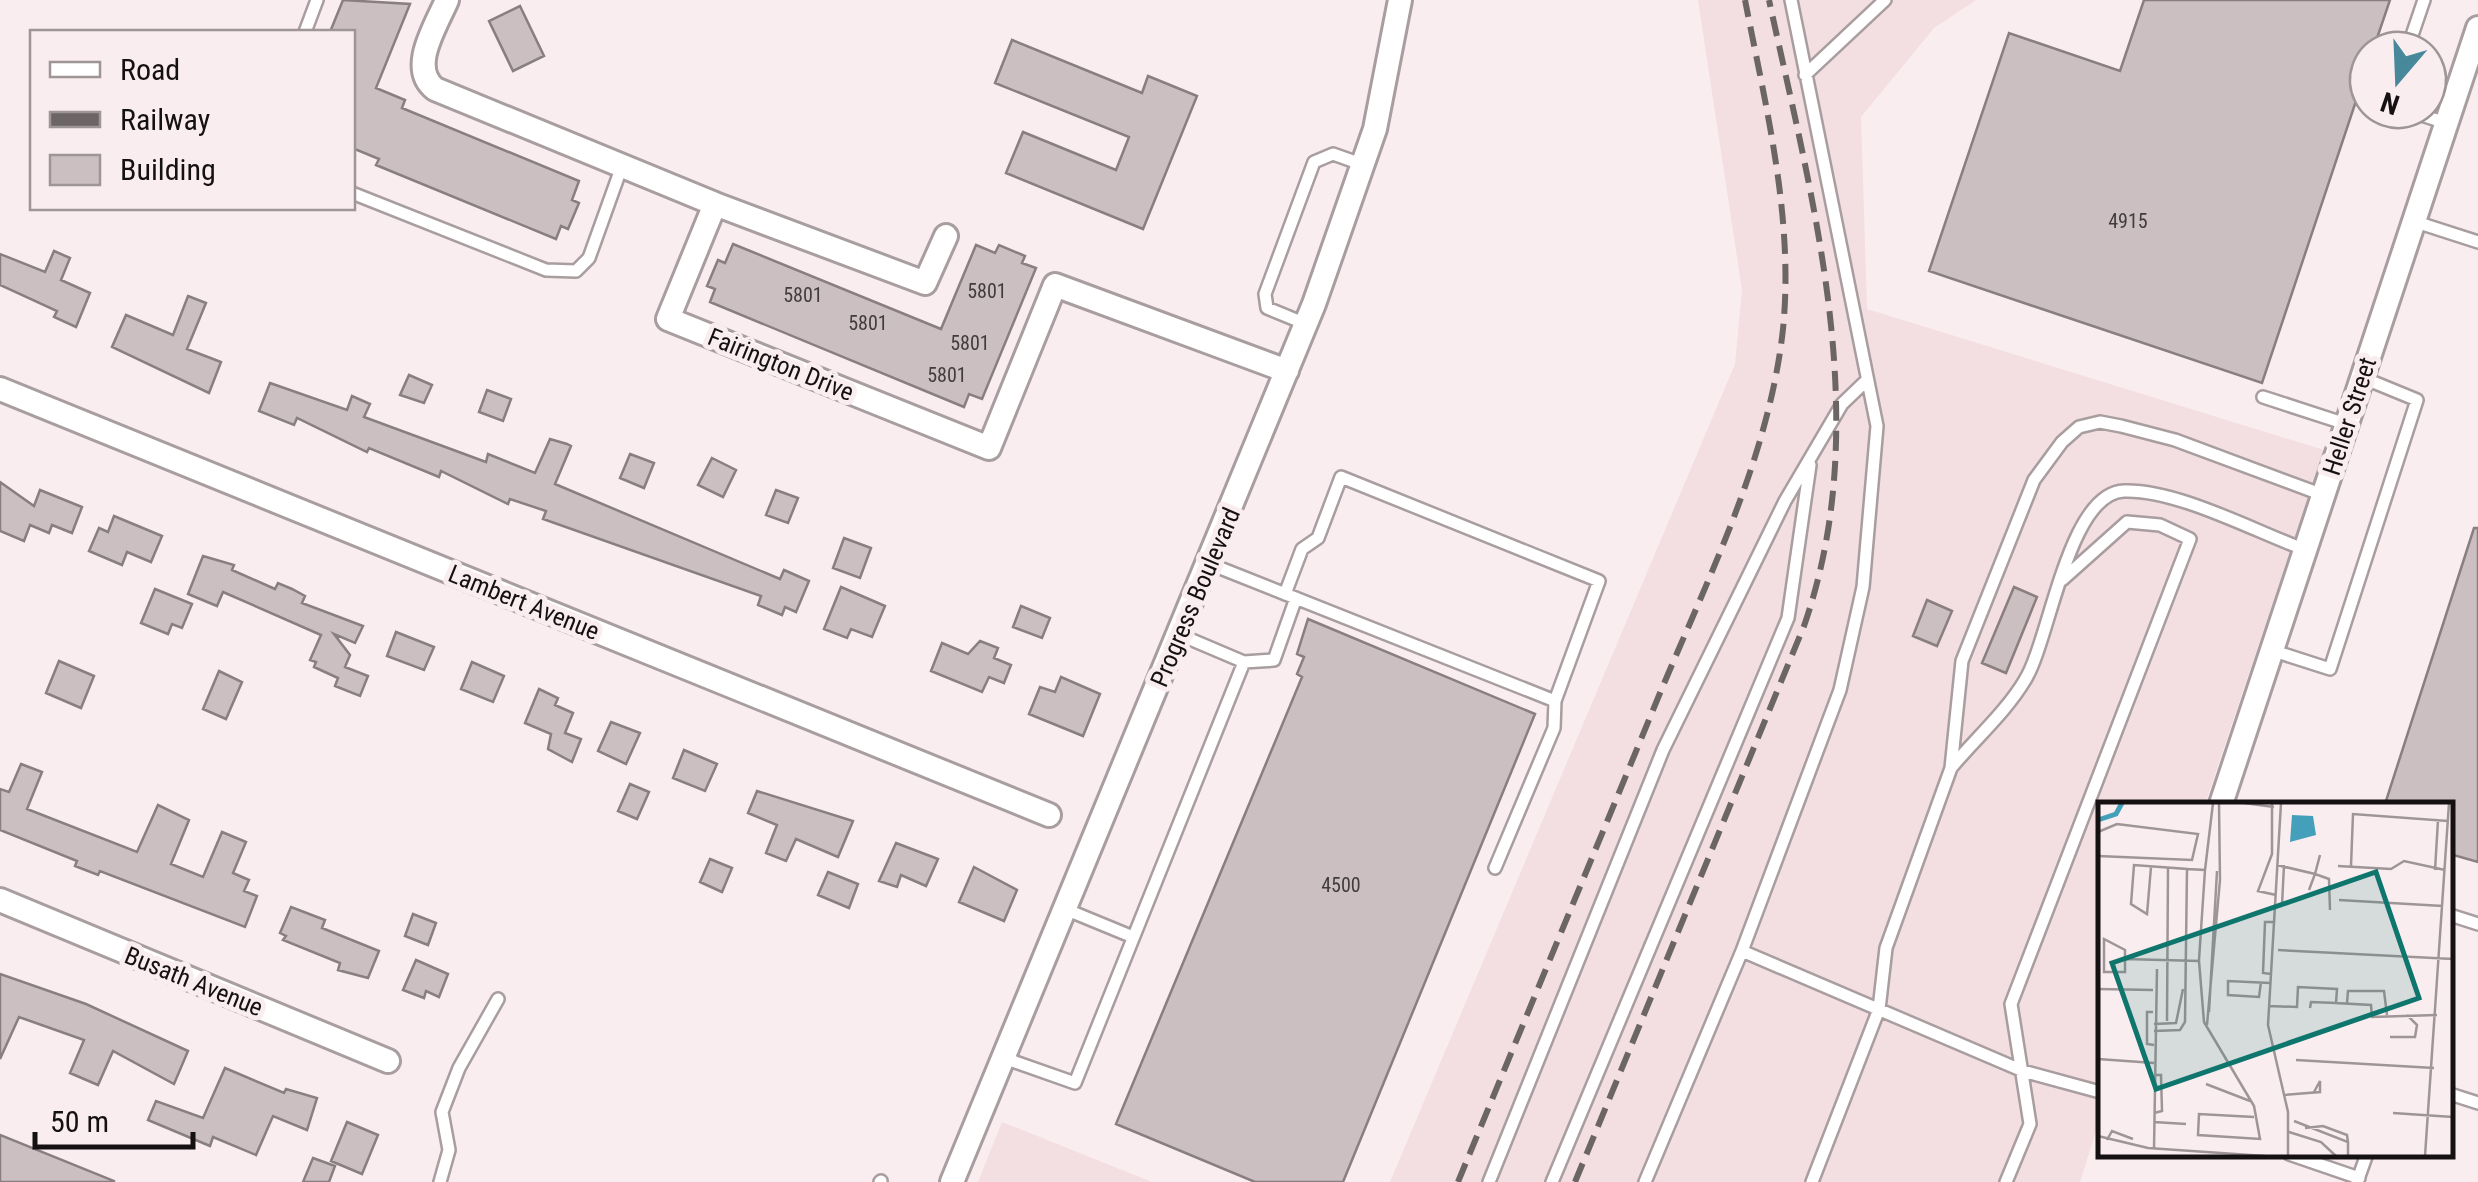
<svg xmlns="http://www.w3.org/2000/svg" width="2478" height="1182" viewBox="0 0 2478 1182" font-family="'Roboto Condensed',sans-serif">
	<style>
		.built { fill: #f3dee2 }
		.building { fill: #cbbfc2; stroke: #897e80; stroke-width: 2.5 }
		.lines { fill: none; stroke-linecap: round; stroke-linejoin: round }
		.lane-casing { stroke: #a89d9f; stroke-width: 16 }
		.street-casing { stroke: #a89d9f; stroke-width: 28 }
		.lane { stroke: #fff; stroke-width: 11 }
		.street { stroke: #fff; stroke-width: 22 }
		.rail { stroke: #6c6566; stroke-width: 6; stroke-dasharray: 20 10; stroke-linecap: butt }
		.labels { text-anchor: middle; stroke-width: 10; stroke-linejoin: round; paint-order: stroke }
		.number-label { font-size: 20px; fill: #423c3e }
		.street-label { font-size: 25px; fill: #151112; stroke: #f9edef }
		.inset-river { fill: none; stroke: #44a0ba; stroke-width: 5 }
		.inset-road { fill: none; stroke: #9e9597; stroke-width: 2.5 }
		.view { fill: #0f766e; fill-opacity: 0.15; stroke: #0f766e; stroke-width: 5 }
		.inset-edge { fill: none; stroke: #151112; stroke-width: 5 }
	</style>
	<rect width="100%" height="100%" fill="#f9edef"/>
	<path class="built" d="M1698,0H1976L1934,28L1861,117L1867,309L2324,450L2205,804H2100V1118L2080,1182H1390L1735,364L1742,290Z
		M1002,1122L1152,1182H978Z"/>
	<path class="building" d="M343,0L410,4L376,88L405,100L402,108L579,181L572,200L579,203L568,229L561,226L556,239L376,165L379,159L352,148V32H330Z
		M2144,0H2390L2373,50H2368V65L2262,383L1929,271L2009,33L2120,71Z
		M520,6L544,56L513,71L489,21Z
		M1012,40L1142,93L1148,76L1197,96L1143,229L1006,173L1023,132L1116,170L1129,137L995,83Z
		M733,244L941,329L976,245L995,253L999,245L1025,256L1022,263L1036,268L982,399L969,394L964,407L710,302L715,289L707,286L718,260L725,263Z
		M54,251L70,258L61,280L90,293L76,327L54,317L57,311L0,285V254L45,272Z
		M188,296L206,303L187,349L221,362L209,393L112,347L126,315L173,335Z
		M409,375L432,385L424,403L400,395Z
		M270,383L347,410L352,396L370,404L364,417L486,462L488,454L535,473L550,439L567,444L571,446L555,484L780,579L784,570L809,581L796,612L785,607L782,615L758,605L761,596L543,519L546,511L510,499L508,504L441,471L439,477L369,448L367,452L297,418L294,425L259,411Z
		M487,390L511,399L503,421L479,412Z
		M630,454L654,463L644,488L620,478Z
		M712,458L736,470L723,497L698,485Z
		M0,482L34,506L40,490L82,507L72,533L52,525L49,533L30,525L24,541L0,531Z
		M776,490L798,498L788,523L766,515Z
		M114,516L162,536L151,562L127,552L122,565L89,551L99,528L108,532Z
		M2474,528H2478V862L2450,854V804H2385Z
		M844,538L871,548L860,578L833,568Z
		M203,556L234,565L232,570L275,589L278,583L292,589L305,596L302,603L363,626L355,643L334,634L350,655L345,667L368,676L360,696L335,686L338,678L314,667L316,662L310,660L321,635L223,592L217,606L188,594Z
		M841,587L885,606L872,637L851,629L847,638L824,629Z
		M2014,587L2037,597L2006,673L1982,663Z
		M155,589L192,604L182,628L172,624L168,634L141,623Z
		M1927,600L1952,611L1937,646L1913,636Z
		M1021,606L1050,618L1042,638L1013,627Z
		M1308,619L1535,714L1343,1182H1255L1116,1124L1302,677L1297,674L1304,657L1297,654Z
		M396,632L434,647L424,670L387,656Z
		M980,641L998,648L994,658L1011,665L1004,683L989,677L982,692L931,671L942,643L968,654Z
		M59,661L94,676L81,708L46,693Z
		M472,662L504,676L493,702L461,689Z
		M219,671L242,682L226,719L203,709Z
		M1061,677L1100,694L1083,736L1029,714L1040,687L1055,692Z
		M539,689L558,698L555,705L573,713L565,733L581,739L572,762L548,749L551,734L525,723Z
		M611,722L640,733L626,764L598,751Z
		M684,750L717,764L705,791L673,778Z
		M21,764L42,772L27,809L137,852L158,805L189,820L171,864L203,877L222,832L246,842L233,873L249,880L244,891L257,896L245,927L100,871L98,875L75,866L77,861L0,830V789L9,792Z
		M630,784L649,792L637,819L618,811Z
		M757,791L853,821L838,857L796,839L786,861L766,853L777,825L748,813Z
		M896,843L938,859L926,886L901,875L897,887L879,881Z
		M710,859L732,868L722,892L700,882Z
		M974,867L1017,890L1004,921L959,902Z
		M828,872L858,884L849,908L818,895Z
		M291,907L325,920L322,928L379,951L368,978L338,970L340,963L283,940L286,936L280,933Z
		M413,914L436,923L428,945L405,936Z
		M416,960L448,974L439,997L426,991L424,998L403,990Z
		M0,974L86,1004L188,1051L174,1084L113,1051L98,1085L70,1073L84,1040L19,1017L0,1059Z
		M225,1068L284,1093L286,1089L317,1098L307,1130L273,1116L256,1155L213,1137L210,1146L148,1120L156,1101L203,1118Z
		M347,1122L378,1135L362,1174L331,1161Z
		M0,1135L114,1181V1182H0Z
		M313,1158L335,1166L329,1182H303Z"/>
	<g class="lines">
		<g class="lane-casing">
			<path id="lane" d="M1791,0L1877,426L1863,587L1840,690L1742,951L2023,1071L2100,1092
				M305,32L317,0
				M2407,50L2424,0
				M1805,75L1885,0
				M2406,110L2446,123
				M352,193L546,270L576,271L589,258L622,166
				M2413,221L2478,242
				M1306,324L1267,308L1265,294L1314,162L1333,154L1364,165
				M2263,397L2346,424
				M1210,564L1555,701L1599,581L1341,477L1318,538L1302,549L1285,594
				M2274,651L2330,669L2417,400L2361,377
				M1244,662L1274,660L1296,598
				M1951,768C1974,740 2006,712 2025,680C2050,640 2068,493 2124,491C2177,489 2256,532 2306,550
				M1495,868L1554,728L1555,701
				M1065,909L1133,937
				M2450,915L2478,924
				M1004,1058L1075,1083L1244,662L1178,634
				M2450,1094L2478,1103
				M2289,1154L2359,1178
				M440,1182L449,1150L442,1112L459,1068L498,999
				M880,1182L881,1181
				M1489,1182L1663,750L1785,501L1842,404L1867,380
				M1552,1182L1788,618L1810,465
				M1645,1182L1742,951
				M1812,1182L1879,1009L1886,948L1951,768L1962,661L2034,480L2062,442L2079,427L2100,422L2121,426L2175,440L2323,495
				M2006,1182L2030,1124L2011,1004L2190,539L2160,525L2127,522L2062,580
				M2357,1182L2367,1154"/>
		</g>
		<g class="street-casing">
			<path id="street" d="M447,0C436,26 408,68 435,89L715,204L668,319L989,448L1055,285L1287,371
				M715,204L925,283L946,236
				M0,389L1049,815
				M2221,804L2478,28
				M0,900L388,1061
				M952,1182L1314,304L1375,129L1400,0"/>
		</g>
		<use href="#lane" class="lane"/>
		<use href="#street" class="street"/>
		<path class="rail" d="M1458,1182C1525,1019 1593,856 1660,693C1709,576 1769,457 1783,329C1794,218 1766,108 1745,0
			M1575,1182L1804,626C1875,422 1813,203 1769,0"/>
	</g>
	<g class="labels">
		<g class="number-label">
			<text x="2128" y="228">4915</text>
			<text x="987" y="298">5801</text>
			<text x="803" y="302">5801</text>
			<text x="868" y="330">5801</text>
			<text x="970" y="350">5801</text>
			<text x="947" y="382">5801</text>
			<text x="1341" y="892">4500</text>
		</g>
		<g class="street-label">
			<text transform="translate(781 364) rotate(22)" y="9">Fairington Drive</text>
			<text transform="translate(2349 416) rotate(-72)" y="9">Heller Street</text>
			<text transform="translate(1195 597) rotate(-67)" y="9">Progress Boulevard</text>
			<text transform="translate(524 602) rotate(22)" y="9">Lambert Avenue</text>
			<text transform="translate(194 981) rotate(22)" y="9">Busath Avenue</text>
		</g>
	</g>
	<g transform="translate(2098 802)">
		<rect width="355" height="355" fill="#f9edef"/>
		<path d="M194,13L215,14L218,33L192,40Z" fill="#44a0ba"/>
		<path class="inset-river" d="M0,18L18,12L24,1"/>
		<path class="inset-road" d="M146,1L176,5M174,1V52L160,89L178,93M183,1L170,223L190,310V354M0,30L19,22L100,32L94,58L0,54M222,53L217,72L231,77L232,108M179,63L217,72L211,88M240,64L293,67L306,59L347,68M253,64L255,12L350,19M53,65L49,112L33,102L36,63L89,67L87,220L82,228L56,229M89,67L107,68L101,158M107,68L115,1M337,68L340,18M241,98L345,104M184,103L186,63M180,148L355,157M27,157V148L6,137V170H27V157L101,159L106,220L156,304L162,337L100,333L101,312L156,315M173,172L165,171L167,120H176M163,180L161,195L130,193V179L172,181M0,187L55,188M249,201L250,189H286L289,213M171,204L199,205L200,185L239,187L238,201L273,203L274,215L339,213M212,206L213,200L238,201M55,210H49V242L56,243M111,210L119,69M69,219L70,66M56,222L78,221L85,187M109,223L122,78L121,1M292,235H317L319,223L309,213M0,257L56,261M198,258L336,266M56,273H63L64,309L56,311M108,282L152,299M186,293L222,290V279L216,290M295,311L355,315M196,319L250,340V354M56,320L88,322M207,326L225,324L249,333L250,340M191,330L223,340L238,354M0,334L50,346L167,354M9,338L14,329L35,337M56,347L59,167M327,354L351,1"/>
		<path class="view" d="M278,70L321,196L58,287L14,161Z"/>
		<rect width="355" height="355" class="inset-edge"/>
	</g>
	<rect x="30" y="30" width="325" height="180" fill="#f9edef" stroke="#9e9597" stroke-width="2.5"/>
	<rect x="50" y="62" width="50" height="15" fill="#ffffff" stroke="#9e9597" stroke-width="2.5"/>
	<text x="120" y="80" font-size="30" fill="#151112">Road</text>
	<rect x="50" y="112" width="50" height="15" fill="#6c6566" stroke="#9e9597" stroke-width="2.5"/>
	<text x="120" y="130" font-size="30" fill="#151112">Railway</text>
	<rect x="50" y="155" width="50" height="30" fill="#cbbfc2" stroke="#9e9597" stroke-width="2.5"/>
	<text x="120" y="180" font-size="30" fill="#151112">Building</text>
	<g transform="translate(2398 80) rotate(199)"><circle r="48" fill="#f9edef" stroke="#9e9597" stroke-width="2.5"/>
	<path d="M0-8L18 38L0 25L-18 38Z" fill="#47889b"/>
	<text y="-15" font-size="28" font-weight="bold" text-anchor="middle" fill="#151112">N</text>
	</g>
	<path d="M35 1132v15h158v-15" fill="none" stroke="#151112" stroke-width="5"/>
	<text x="50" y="1132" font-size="30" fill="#151112" stroke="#f9edef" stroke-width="8" paint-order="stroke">50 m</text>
</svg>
